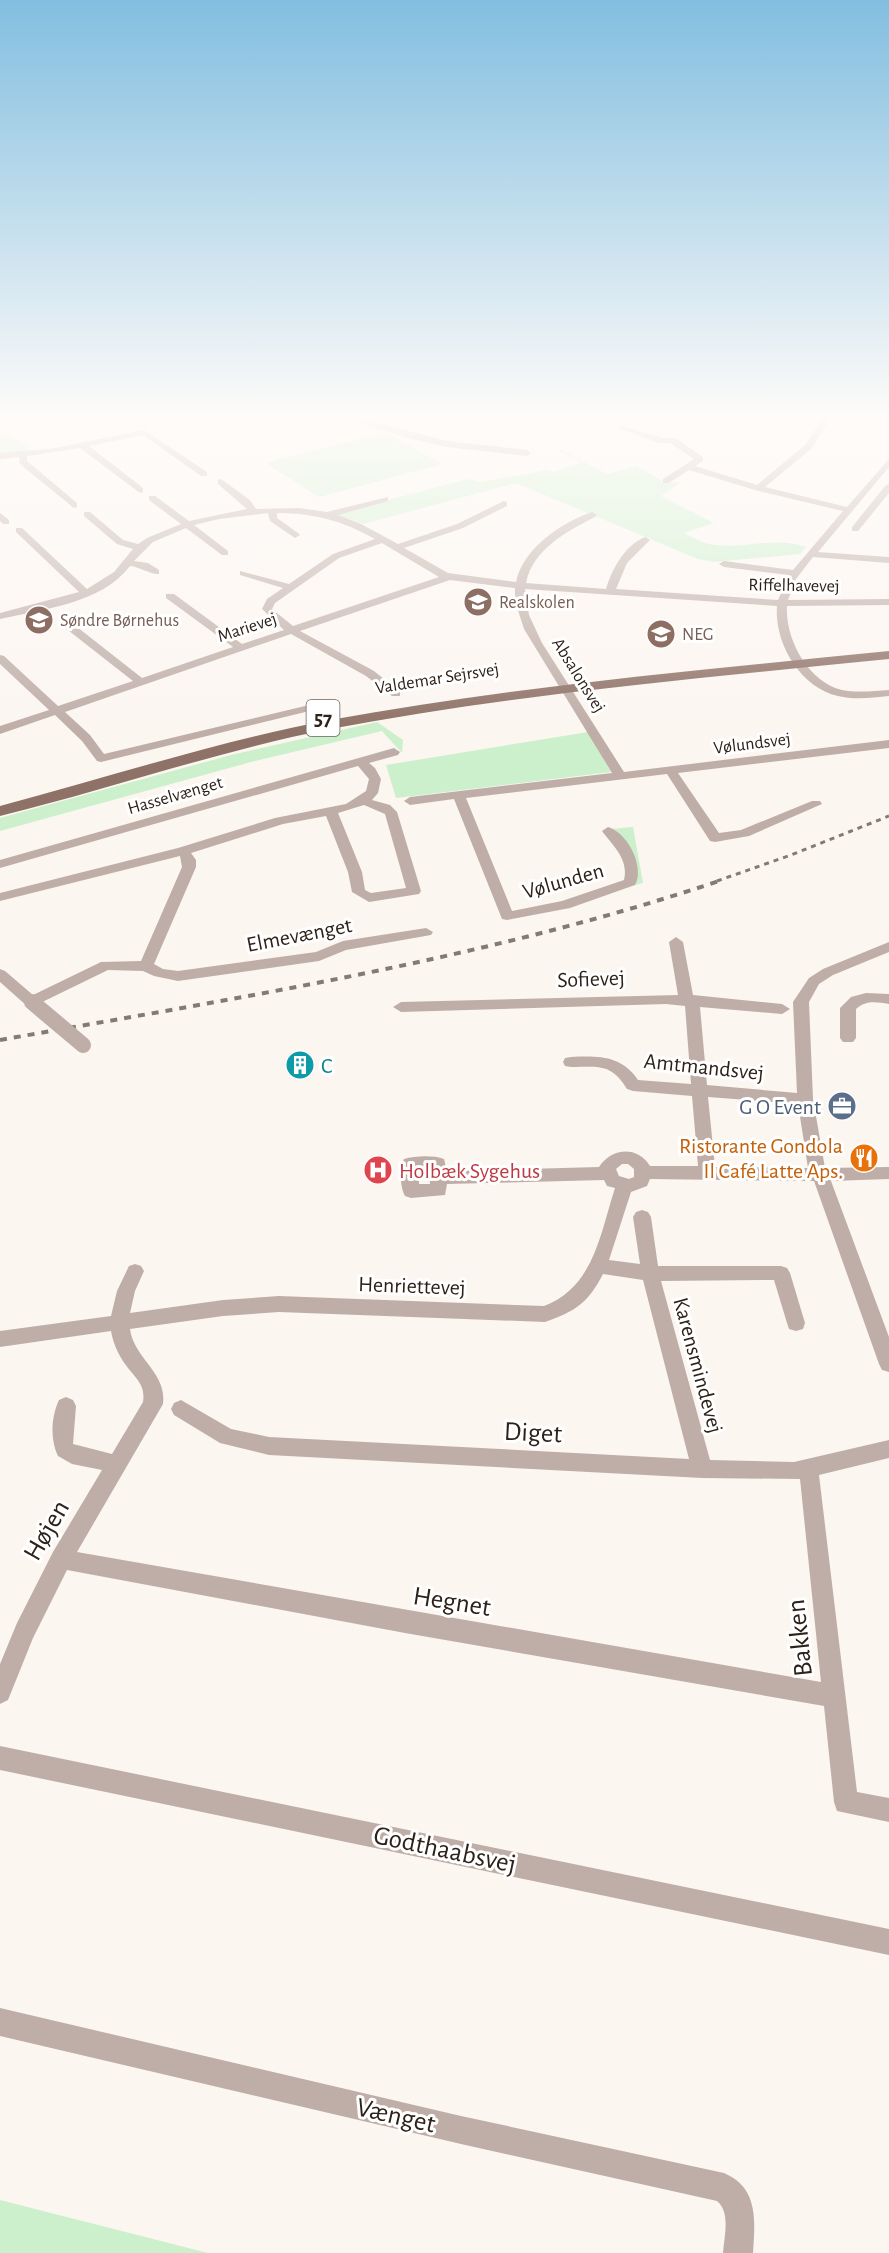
<svg xmlns="http://www.w3.org/2000/svg" width="889" height="2253" viewBox="0 0 889 2253" font-family="'Alegreya Sans',sans-serif">
	<style>
		.green { fill: #cbf0cb }
		.lines { fill: none; stroke-linecap: round; stroke-linejoin: round }
		.minor { fill: #bfaea8; fill-rule: evenodd }
		.major { fill: #8f7267; fill-rule: evenodd }
		.rail-far1 { stroke: #837a72; stroke-width: 3; stroke-dasharray: 5 5; stroke-linecap: butt }
		.rail { stroke: #837a72; stroke-width: 4; stroke-dasharray: 7 7; stroke-linecap: butt }
		.minor-bridge { stroke: #bfaea8; stroke-width: 16 }
		.labels { text-anchor: middle; stroke-width: 6; stroke-linejoin: round; paint-order: stroke }
		.far-street-label { font-size: 18px; fill: #2d2219; stroke: #fff }
		.far-education-label { font-size: 18px; fill: #785e54; stroke: #fff; text-anchor: start }
		.shield { fill: #fff; stroke: #6c645e; stroke-width: 1.5 }
		.shield-label { font-size: 21px; font-weight: bold; fill: #2d2219 }
		.street-label { font-size: 22px; fill: #2d2219; stroke: #fff }
		.culture-label { font-size: 22px; fill: #0d838f; stroke: #fff; text-anchor: start }
		.service-label { font-size: 22px; fill: #4e5e75; stroke: #fff; text-anchor: end }
		.food-label { font-size: 22px; fill: #c56008; stroke: #fff; text-anchor: end }
		.health-label { font-size: 22px; fill: #be3a42; stroke: #fff; text-anchor: start }
		.near-street-label { font-size: 27px; fill: #2d2219; stroke: #fff }
	</style>
	<rect width="100%" height="100%" fill="#fcf6f1"/>
	<path class="green" d="M0,429L34,452L0,455Z
		M386,433L442,464L319,497L266,463Z
		M561,450L607,474L637,466L666,483L681,482L661,496L714,523L684,533C693,538 705,544 715,545C746,549 775,536 806,547L800,554L714,562L698,559L516,483L363,524L335,514L468,479L481,482L548,470L552,472L580,464L578,460L558,451Z
		M377,722L403,740L402,753L382,731L251,762L0,831V818L231,755Z
		M588,732L611,772L396,798L386,765Z
		M633,827L643,883L635,885L612,829Z
		M0,2200L208,2253H0Z"/>
	<g class="lines">
		<path class="minor" d="M201,415H212L183,424L179,422Z
			M337,415H348L447,441L527,450L531,453L527,456L447,447L408,438Z
			M825,415H833L811,449L765,487L847,507L889,459V467L818,552L889,557V563L813,557L796,579L788,600L889,599V605L787,606C785,639 808,682 842,690C857,693 874,691 889,690V696C872,698 854,700 838,696C800,687 774,643 777,606L525,589L529,615L542,643L624,772L889,740V748L678,773L719,833L741,830L812,801H820L822,804L749,836L715,842L710,841L667,774L466,798L512,911L562,901L624,880C629,859 613,846 602,831L608,827C628,833 645,867 635,885L570,908L507,920L502,919L454,799L410,805L404,801L410,797L612,773L524,629L515,601V588L450,580L300,631L374,671L400,692V696H392L366,676L291,634L65,712L90,735L104,754L330,700L334,701V705L101,762L97,761L82,741L55,715L0,734V726L49,710L0,664V655L4,656L58,706L133,681L64,627V623H72L142,678L233,647L166,598V594H174L242,644L284,630L262,609L267,599L283,588L240,575V571L289,584L333,554L375,539C343,521 314,513 277,513V518L298,533L300,535L295,538L270,521L268,513L219,519L194,525L228,551V555H222L186,528L153,542L134,561L148,563L159,570V574C152,575 140,567 130,566C101,604 43,609 0,619V613L79,592L16,532V528H22L87,589L114,572L133,549L117,544L84,516V512H90L123,540L138,544L147,538L181,524L149,500V496H155L189,521L247,509L218,484V480L221,479L250,500L256,509L299,508L327,512L388,497V501L338,515L361,524L398,544L457,524L504,501L507,502V506L463,528L404,548L448,573L516,582C523,549 560,523 592,512L597,515L595,517C566,532 533,549 526,583L606,589C612,569 625,545 645,537L650,540L627,563L616,589L778,600L789,575L724,567L719,564L724,561L793,570L843,511L755,490L689,470L669,483H663V479L694,459L670,443H659L618,428L622,426L663,438H675L703,457V461L695,466L757,485L805,445ZM382,543L439,577L293,626L272,609L275,603L339,558Z
			M144,430L207,472V476H201L143,435L89,446L143,488V492L140,493L80,448L27,456V461L77,503V507L74,508L20,464L19,457L0,459V453L50,449Z
			M889,484V493L858,531H852V527L886,485Z
			M0,513L9,520V524H3L0,521Z
			M394,748L400,752L398,755L369,763L375,768L381,779L378,793L372,800L390,805L397,812L421,891L419,894L369,902L352,892L348,872L326,816L283,824L191,853L196,860V867L154,964L163,969L178,971L316,952L343,941L426,928L433,932L431,935L346,950L319,961L178,981L154,976L143,971L108,970L32,1007L27,1006L0,982V969L5,971L33,995L101,962L141,961L182,867L180,856L0,901V893L178,848L275,818L346,804L366,791L369,779L358,766L0,868V860ZM364,805L385,814L406,888L371,893L365,890L362,872L338,813Z
			M676,937L683,942L693,995L782,1004L790,1009L782,1014L700,1007L707,1085L797,1093L793,1002L809,978L823,969L889,942V952L833,975L819,984L809,1002L813,1099L825,1168L889,1167V1179L831,1181L889,1337V1372L882,1370L879,1364L814,1181L650,1179L647,1186L631,1192L609,1260L640,1264L633,1217L636,1212L642,1210L648,1212L651,1217L658,1266H781L787,1268L790,1273L805,1323L803,1329L796,1331L789,1329L787,1323L774,1280L661,1281L710,1460L794,1462L889,1440V1458L819,1475L857,1792L889,1798V1822L837,1811L834,1802L824,1706L405,1633L67,1570L33,1638L8,1700L0,1704V1664L17,1623L53,1552L102,1470L72,1464L58,1456C50,1440 51,1417 59,1400L66,1397L73,1400L76,1406L73,1444L112,1454L143,1402C146,1384 134,1377 125,1364C118,1354 113,1343 111,1331L0,1347V1331L111,1316L117,1291L129,1266L135,1264L141,1266L144,1271L135,1291L130,1313L223,1300L279,1296L544,1306C594,1287 600,1234 615,1188L607,1186L604,1180L447,1184L445,1195L411,1198L405,1196C400,1187 399,1168 404,1159C415,1156 433,1155 444,1159L447,1171L599,1167C611,1148 637,1145 650,1166H698L692,1096L633,1091L627,1089C611,1063 599,1067 571,1067L565,1066L563,1062L565,1058L571,1057C598,1056 621,1055 638,1080L691,1084L685,1006L666,1004L401,1012L393,1007L401,1002L678,995L669,942ZM708,1097L798,1104L808,1168L715,1167ZM622,1164H628L634,1169V1177L629,1179L619,1176L616,1169ZM419,1170H429L430,1184H419ZM603,1274L643,1280L689,1459L269,1437L231,1429L181,1400L174,1403L171,1409L174,1415L220,1443L269,1455L702,1478L800,1479L821,1682L77,1552L163,1404C167,1372 134,1359 130,1329L223,1316L279,1312L545,1322C576,1311 588,1303 603,1274Z
			M866,993L889,994V1004C876,1002 866,1000 856,1009V1038L853,1042H843L840,1038V1008L851,997Z
			M0,1746L889,1929V1955L0,1770Z
			M0,2008L461,2116L724,2173C759,2188 755,2221 753,2253H723C724,2237 731,2213 717,2201L461,2144L0,2036Z"/>
		<path class="major" d="M889,651V659C702,678 514,694 330,729C218,751 110,789 0,816V806C109,777 219,741 330,720C515,686 702,670 889,651Z"/>
		<path class="rail-far1" d="M717,881L791,855L889,816"/>
		<path class="rail" d="M0,1040C243,997 487,959 722,880"/>
		<path class="minor-bridge" d="M32,1002L83,1045"/>
	</g>
	<linearGradient id="sky" x2="0" y2="1"><stop stop-color="#82bee0"/><stop offset="0.57" stop-color="#fefbf9"/><stop offset="1" stop-color="#fefbf9" stop-opacity="0"/></linearGradient>
	<rect width="889" height="730" fill="url(#sky)"/>
	<defs>
		<g id="school-disc" transform="scale(1.5)"><circle r="9.5" fill="#8d6e63" stroke="#fff"/><path d="M0-5L7-2L0 1L-7-2ZM-4 1L0 2.5L4 1V4Q0 6-4 4Z" fill="#fff"/></g>
		<g id="university-disc" transform="scale(1.5)"><circle r="9.5" fill="#8d6e63" stroke="#fff"/><path d="M0-5L7-2L0 1L-7-2ZM-4 1L0 2.5L4 1V4Q0 6-4 4Z" fill="#fff"/></g>
		<g id="building-disc" transform="scale(1.5)"><circle r="9.5" fill="#0f9aa8" stroke="#fff"/><path d="M-4-6H4V6H1V3H-1V6H-4ZM-2.5-4.3h1.7v1.8h-1.7ZM.8-4.3h1.7v1.8H.8ZM-2.5-1h1.7V.8h-1.7ZM.8-1h1.7V.8H.8Z" fill="#fff"/></g>
		<g id="office-disc" transform="scale(1.5)"><circle r="9.5" fill="#5c6f8a" stroke="#fff"/><path d="M-6-3h4V-5.5h4V-3h4V5H-6ZM-1-4.5V-3h2v-1.5ZM-6 0V1H6V0Z" fill="#fff"/></g>
		<g id="restaurant-disc" transform="scale(1.5)"><circle r="9.5" fill="#e8710a" stroke="#fff"/><path d="M-5-6h1v4h1v-4h1v4h1v-4h1v5L-1.5 .5V6h-2V.5L-5-1ZM5-6V6H3V1.5H1.5Q1.5-4 5-6Z" fill="#fff"/></g>
		<g id="hospital-disc" transform="scale(1.5)"><circle r="9.5" fill="#e0444e" stroke="#fff"/><path d="M-5-5h3v3.5h4V-5h3V5h-3V1.5h-4V5h-3Z" fill="#fff"/></g>
	</defs>
	<g fill-rule="evenodd">
		<use href="#school-disc" x="478" y="602"/>
		<use href="#school-disc" x="39" y="620"/>
		<use href="#university-disc" x="661" y="634"/>
		<use href="#building-disc" x="300" y="1065"/>
		<use href="#office-disc" x="842" y="1106"/>
		<use href="#restaurant-disc" x="864" y="1158"/>
		<use href="#hospital-disc" x="378" y="1170"/>
	</g>
	<g class="labels">
		<g class="far-street-label">
			<text transform="translate(794 585) rotate(1)" y="6">Riffelhavevej</text>
			<text transform="translate(247 627) rotate(-18)" y="6">Marievej</text>
			<text transform="translate(579 675) rotate(58)" y="6">Absalonsvej</text>
			<text transform="translate(437 678) rotate(-9)" y="6">Valdemar Sejrsvej</text>
			<text transform="translate(752 743) rotate(-7)" y="6">Vølundsvej</text>
			<text transform="translate(175 795) rotate(-16)" y="6">Hasselvænget</text>
		</g>
		<g class="far-education-label">
			<text x="499" y="608">Realskolen</text>
			<text x="60" y="626">Søndre Børnehus</text>
			<text x="682" y="640">NEG</text>
		</g>
		<rect class="shield" x="306.5" y="700" width="33" height="36" rx="4.5"/>
		<g class="shield-label">
			<text x="323" y="725">57</text>
		</g>
		<g class="street-label">
			<text transform="translate(563 880) rotate(-16)" y="8">Vølunden</text>
			<text transform="translate(299 934) rotate(-11)" y="8">Elmevænget</text>
			<text transform="translate(591 978) rotate(-2)" y="8">Sofievej</text>
			<text transform="translate(704 1066) rotate(6)" y="8">Amtmandsvej</text>
			<text transform="translate(412 1285) rotate(2)" y="8">Henriettevej</text>
			<text transform="translate(699 1365) rotate(75)" y="8">Karensmindevej</text>
		</g>
		<g class="culture-label">
			<text x="321" y="1073">C</text>
		</g>
		<g class="service-label">
			<text x="821" y="1114">G O Event</text>
		</g>
		<g class="food-label">
			<text x="843" y="1153">Ristorante Gondola<tspan x="843" dy="25">Il Café Latte Aps.</tspan></text>
		</g>
		<g class="health-label">
			<text x="399" y="1178">Holbæk Sygehus</text>
		</g>
		<g class="near-street-label">
			<text transform="translate(533 1432) rotate(3)" y="9">Diget</text>
			<text transform="translate(46 1530) rotate(-60)" y="9">Højen</text>
			<text transform="translate(452 1601) rotate(9)" y="9">Hegnet</text>
			<text transform="translate(799 1638) rotate(-96)" y="9">Bakken</text>
			<text transform="translate(445 1849) rotate(12)" y="9">Godthaabsvej</text>
			<text transform="translate(396 2115) rotate(13)" y="9">Vænget</text>
		</g>
	</g>
</svg>
